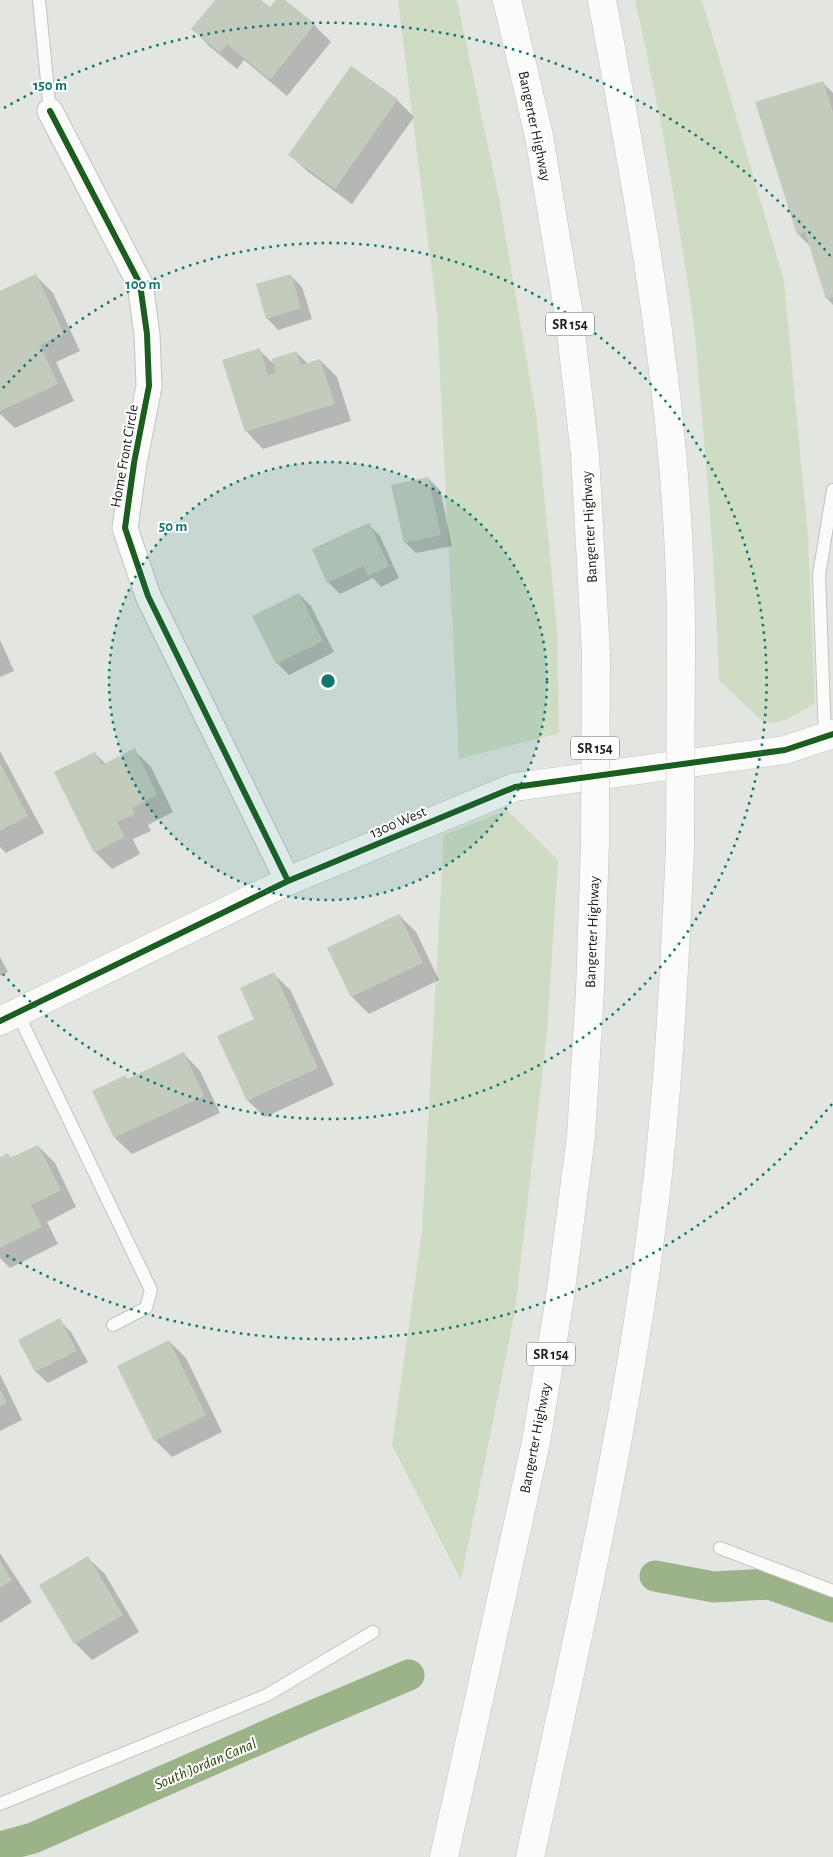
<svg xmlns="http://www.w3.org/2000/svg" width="833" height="1857" viewBox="0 0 833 1857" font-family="'Alegreya Sans',sans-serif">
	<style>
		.green { fill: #cfdcc4 }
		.shadow { fill: #0003 }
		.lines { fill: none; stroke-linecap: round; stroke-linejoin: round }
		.canal { stroke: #9cb289; stroke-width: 31 }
		.building { fill: #c3cbbd }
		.lane-casing { stroke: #c1c3c0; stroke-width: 14 }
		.street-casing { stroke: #c1c3c0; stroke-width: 27 }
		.secondary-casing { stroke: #c1c3c0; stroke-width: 29 }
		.highway-casing { stroke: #c1c3c0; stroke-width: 29 }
		.lane { stroke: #fbfbfa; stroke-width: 12 }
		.street { stroke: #fbfbfa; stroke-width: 25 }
		.secondary { stroke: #fbfbfa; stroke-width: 28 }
		.highway { stroke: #fbfbfa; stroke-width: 28 }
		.highway-bridge-casing { stroke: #c1c3c0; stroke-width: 29; stroke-linecap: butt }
		.highway-bridge { stroke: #fbfbfa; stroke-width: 28 }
		.cycleway-casing { stroke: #fff; stroke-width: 9 }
		.cycleway { stroke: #1b5e20; stroke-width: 6 }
		.ring { fill: none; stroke: #0f766e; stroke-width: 2.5; stroke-dasharray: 2.5 5 }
		.labels { text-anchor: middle; stroke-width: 4; stroke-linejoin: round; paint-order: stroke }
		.shield { fill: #fff; stroke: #636462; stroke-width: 1 }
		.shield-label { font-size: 14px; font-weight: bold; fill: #20211f }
		.street-label { font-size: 15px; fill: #20211f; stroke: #fff }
		.water-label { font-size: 16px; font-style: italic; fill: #2a4506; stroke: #fff }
		.centre { fill: #0f766e; stroke: #fff; stroke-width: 2.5 }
		.ring-label { font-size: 15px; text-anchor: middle; font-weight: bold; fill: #0f766e; stroke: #fff; stroke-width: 4; stroke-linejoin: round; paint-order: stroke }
	</style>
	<rect width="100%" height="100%" fill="#e2e5e0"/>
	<path class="green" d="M398,0H457L500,203L537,421L557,629L559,733L459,759L437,313Z
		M635,0H702L784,281L808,537L815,703C803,710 777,729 762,721L719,680C716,592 710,504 702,417C699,384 697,351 693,319C678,212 659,105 635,0Z
		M507,810L558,860L547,1033L515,1311L461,1580L392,1445L422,1232L444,835Z"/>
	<path class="shadow" d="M216,0H259L270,9L278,0H283L314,25L331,42L287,96L244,60L237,69L209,46L193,29Z
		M352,67L397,100L414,117L352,204L307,171L290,155Z
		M823,83L833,93V305L827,298L810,246L798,234Z
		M290,275L302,287L312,319L278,330L267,318Z
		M36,276L53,293L80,351L56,362L74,401L15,428L0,414V293Z
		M259,350L275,365L297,353L308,364L320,360L337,377L351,421L263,449L247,432L224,361Z
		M428,478L440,490L452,546L416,553L405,542Z
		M368,524L380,536L399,578L381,587L373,578L340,594L328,582Z
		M299,594L311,606L334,652L289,675L277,663Z
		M0,640L14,671L0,677Z
		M134,750L151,767L173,812L148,825L151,831L133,839L140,854L112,869L95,852V754L106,764Z
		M0,751L44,833L6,853L0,847Z
		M399,915L416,932L439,980L369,1014L352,997L329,948Z
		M0,957L8,972L0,976Z
		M274,974L291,991L334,1085L265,1117L248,1101L219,1037L255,1020Z
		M184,1054L200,1071L220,1113L132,1154L115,1138L125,1077L128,1080Z
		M38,1146L55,1163L76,1207L47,1222L58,1244L10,1268L0,1258V1158L7,1154L12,1159Z
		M59,1320L71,1332L88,1362L48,1383L36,1372L20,1341Z
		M169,1341L186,1358L222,1432L172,1457L155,1440Z
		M0,1374L22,1420L0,1431Z
		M0,1553L32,1602L0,1623Z
		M88,1558L105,1574L139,1632L92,1660L75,1643Z"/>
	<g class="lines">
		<path class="canal" d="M655,1576L714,1587L769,1584L833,1607
			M0,1847L33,1838L298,1722L409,1675"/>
	</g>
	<path class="building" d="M215,0H261L270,7L276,0H285L315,24L270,80L227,44L220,53L191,29Z
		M351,66L398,99L335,189L288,155Z
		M823,81L833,112V297L826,299L805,232L797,235L755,102Z
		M36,274L64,334L40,345L58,384L0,411V291Z
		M291,274L301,308L266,319L256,284Z
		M260,348L268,375L276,373L272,359L297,351L301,365L320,359L335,404L245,432L222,360Z
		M428,477L441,535L404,543L391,485Z
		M369,523L389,566L368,576L364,566L327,583L312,549Z
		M299,593L323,641L276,664L252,616Z
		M135,748L157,795L132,808L135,814L117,822L125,837L94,853L54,772L95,752L102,765Z
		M0,763L28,816L0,831Z
		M399,914L423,963L351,997L327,948Z
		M274,972L318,1068L247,1101L217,1036L254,1019L240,988Z
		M184,1052L204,1096L114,1138L92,1091L126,1075L127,1079Z
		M38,1145L61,1190L31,1205L42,1227L0,1248V1157L8,1153L10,1158Z
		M60,1318L77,1351L35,1372L18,1340Z
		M169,1340L206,1415L154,1441L117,1366Z
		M0,1390L7,1403L0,1406Z
		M88,1556L123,1615L74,1644L39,1585Z
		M0,1561L12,1580L0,1588Z"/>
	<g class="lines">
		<g class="lane-casing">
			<path id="lane" d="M39,0L50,111
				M825,737L819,575L833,490
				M17,1012L151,1290L146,1308L113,1325
				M720,1548L833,1591
				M0,1804L267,1695L373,1632"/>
		</g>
		<g class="street-casing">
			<path id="street" d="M50,111L140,284L147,334L149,386L134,463L125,528L148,596L288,881"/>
		</g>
		<g class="secondary-casing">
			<path id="secondary" d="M0,1021L288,881L515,787L785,750L833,734"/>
		</g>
		<g class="highway-casing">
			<path id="highway" d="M507,0L539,136L569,315L585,455L596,654
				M602,0C642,216 683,433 681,653
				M444,1857L536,1442L560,1297L581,1136L590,991L595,843
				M530,1857C575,1650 623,1443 651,1232C668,1105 674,977 680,849"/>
		</g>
		<use href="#lane" class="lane"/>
		<use href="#street" class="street"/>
		<use href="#secondary" class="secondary"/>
		<use href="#highway" class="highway"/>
		<g class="highway-bridge-casing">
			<path id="highway-bridge" d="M595,843L596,654
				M680,849L681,653"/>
		</g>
		<use href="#highway-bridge" class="highway-bridge"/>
		<g class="cycleway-casing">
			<path id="cycleway" d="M50,111L140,284L147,334L149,386L134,463L125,528L148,596L288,881
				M0,1021L288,881L515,787L785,750L833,734"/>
		</g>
		<use href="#cycleway" class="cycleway"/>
	</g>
	<circle cx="328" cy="681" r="219" fill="#0f766e" fill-opacity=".12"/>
	<g class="ring">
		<circle cx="328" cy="681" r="219"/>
		<path d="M3 388A438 438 0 1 1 3 974"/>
		<path d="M832 1104A658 658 0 0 1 4 1254M4 108A658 658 0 0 1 832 258"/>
	</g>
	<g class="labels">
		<g class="shield">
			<rect x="546" y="312.5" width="48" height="23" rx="4"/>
			<rect x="571" y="736.5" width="48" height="23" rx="4"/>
			<rect x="527" y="1342.5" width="48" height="23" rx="4"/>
		</g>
		<g class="shield-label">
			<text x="570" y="329">SR 154</text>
			<text x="595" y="753">SR 154</text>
			<text x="551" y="1359">SR 154</text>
		</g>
		<g class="street-label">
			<text transform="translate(535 126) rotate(78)" y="5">Bangerter Highway</text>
			<text transform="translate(124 456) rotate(-80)" y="5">Home Front Circle</text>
			<text transform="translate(589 527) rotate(-93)" y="5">Bangerter Highway</text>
			<text transform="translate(398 822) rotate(-23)" y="5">1300 West</text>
			<text transform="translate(592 932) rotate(-88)" y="5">Bangerter Highway</text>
			<text transform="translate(535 1438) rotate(-79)" y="5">Bangerter Highway</text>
		</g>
		<g class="water-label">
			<text transform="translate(205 1763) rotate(-23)" y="6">South Jordan Canal</text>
		</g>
	</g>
	<circle cx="328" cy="681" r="8" class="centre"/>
	<g class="ring-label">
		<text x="50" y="90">150 m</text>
		<text x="143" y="289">100 m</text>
		<text x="173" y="531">50 m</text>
	</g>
</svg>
